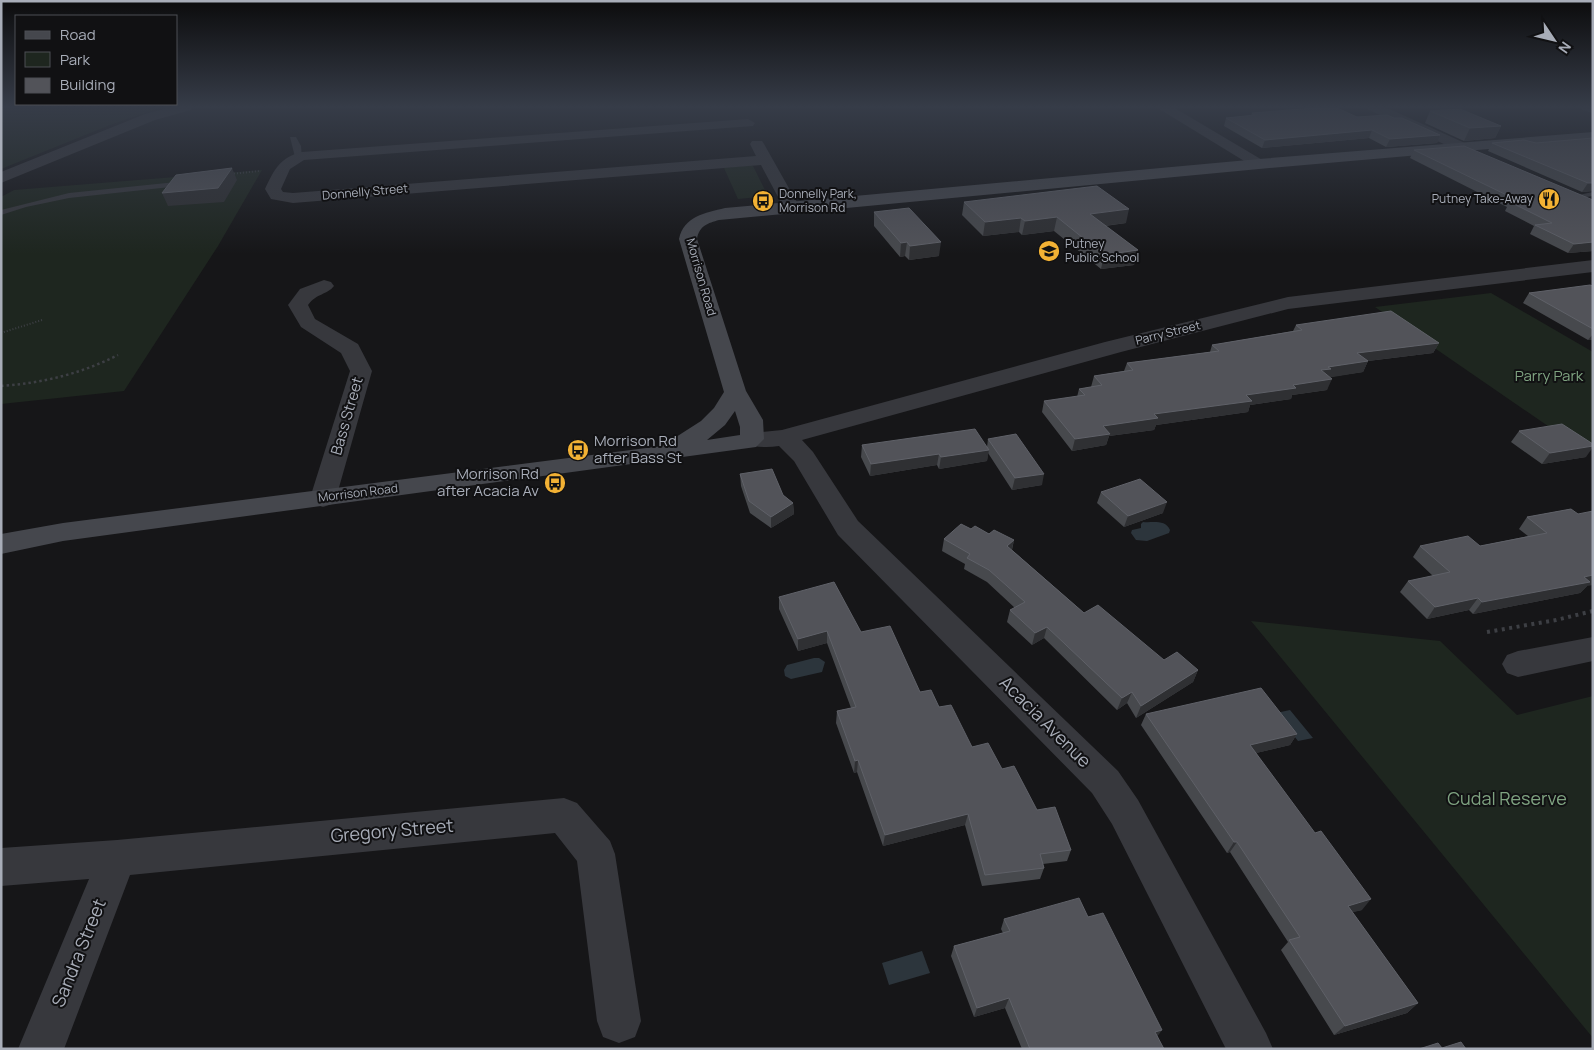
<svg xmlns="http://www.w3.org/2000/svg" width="1594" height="1050" viewBox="0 0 1594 1050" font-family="Manrope,sans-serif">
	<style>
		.green { fill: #1e261f }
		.water { fill: #2c353c }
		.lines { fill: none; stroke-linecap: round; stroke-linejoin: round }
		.path-far2 { stroke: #3d3f44; stroke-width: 2; stroke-dasharray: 1 2; stroke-linecap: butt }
		.path-far1 { stroke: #3d3f44; stroke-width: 2.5; stroke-dasharray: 2.5 3; stroke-linecap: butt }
		.path { stroke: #3d3f44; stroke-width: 4; stroke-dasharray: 3 4.5; stroke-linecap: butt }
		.lane { fill: #37383d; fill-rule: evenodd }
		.street { fill: #37383d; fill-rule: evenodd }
		.secondary { fill: #45474d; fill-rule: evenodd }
		.wall { fill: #47494d }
		.shaded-wall { fill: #2f3033 }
		.building { fill: #525359; stroke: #5f6168 }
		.labels { text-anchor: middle; stroke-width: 4; stroke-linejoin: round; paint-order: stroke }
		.far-street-label { font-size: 12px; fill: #a8adb8; stroke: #111113 }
		.far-poi-label { font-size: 12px; fill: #a8adb8; stroke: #111113; text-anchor: start }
		.park-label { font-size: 15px; fill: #7fa381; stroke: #111113 }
		.street-label { font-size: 15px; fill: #a8adb8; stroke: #111113 }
		.poi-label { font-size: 15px; fill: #a8adb8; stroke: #111113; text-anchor: start }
		.near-street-label { font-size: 18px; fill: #a8adb8; stroke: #111113 }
		.near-park-label { font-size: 18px; fill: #7fa381; stroke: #111113 }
	</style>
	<rect width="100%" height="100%" fill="#161618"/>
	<path class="green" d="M1,107H162L110,125L1,169Z
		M750,165L753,166L768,196L738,199L724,168Z
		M262,170L218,246L124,391L1,404V197L14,190Z
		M1491,293L1593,352V447L1574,444L1375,307Z
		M1251,621L1440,641L1517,715L1593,696V1038Z"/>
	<path class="water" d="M1143,522C1153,523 1165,519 1170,530L1169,533L1147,541L1136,540L1131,533L1132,530L1141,528V524Z
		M814,658H819L825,662L822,672L791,679L785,676L784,670L787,665Z
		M1290,710L1313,738L1298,741L1276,713Z
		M922,951L930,973L889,985L882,963Z"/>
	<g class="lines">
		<path class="path-far2" d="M231,174L259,171
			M1,333L42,320"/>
		<path class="path-far1" d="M1,386C43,383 80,374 118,355"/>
		<path class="path" d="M1487,632L1556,620L1593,611"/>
		<path class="lane" d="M290,137H296L301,146L302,159L295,157Z
			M186,181L190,183L189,185L69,198L26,207L1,215V210L69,193Z
			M1593,192V196L1573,199L1569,197Z"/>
		<path class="street" d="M171,107H193L191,110L155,120L1,183V172L145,114Z
			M1156,107H1173L1264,161L1267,164L1264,167H1254Z
			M1367,107H1385L1467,144L1469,147L1467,150H1457L1369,110Z
			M1580,107H1593V113L1582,110Z
			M748,119L755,123L753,126L304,160L290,169L281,189L283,192L293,193L756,156L750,144L752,141H762L764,144L799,206L797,210H785L761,165L293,203L271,199L265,189C274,170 280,157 302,152Z
			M1593,260V272L1288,309L1121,352L802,440L813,452L858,521L1118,771L1138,800L1266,1033L1273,1049H1226L1112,824L1092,793L838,535L794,461L779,446C767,448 755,447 743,444L740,439L743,434L782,430L1105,342L1288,297Z
			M324,280L331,282L334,286C327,295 317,293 308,305L315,319L358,344L372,371L336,498L332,504L323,507L314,504L310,498L350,371L341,353L301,327L288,305L300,289Z
			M1593,637V661L1518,677L1507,673L1502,664L1507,655L1518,651Z
			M564,798L577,803L610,841L615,854L641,1021L635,1037L619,1043L603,1037L597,1021L577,861L555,833L130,875L64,1049H18L89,879L1,886V848L117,840Z"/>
		<path class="secondary" d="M1593,132V140L1259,169L719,220C708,223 699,226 697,239L746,391L763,420L764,439L756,447L63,541L1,554V534L63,523L662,446L701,421L714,408L724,392L679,239C684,216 705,213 725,208L1259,159ZM735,411L740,427V435L707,440L725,425Z"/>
	</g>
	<path class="wall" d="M1430,111L1501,126L1495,138L1464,141L1425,123Z
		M1252,113L1394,118L1440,135L1437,143L1386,147L1369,138L1262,148L1224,126L1226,118L1251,116Z
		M1593,138V191L1582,192L1488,151L1492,143H1536Z
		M1414,150L1593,200V251L1568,253L1530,234L1534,226L1505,211L1507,207L1410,158Z
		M964,202L1126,223L1105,226L1138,250L1134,265L1101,269L1054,231L1022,235L1019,232L983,236L962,215Z
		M874,212L939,256L909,260L905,256L900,257L874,226Z
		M1593,286V340H1588L1523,303L1529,293Z
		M1296,325L1439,343L1433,353L1368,361L1363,372L1329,377L1327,390L1292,395L1291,399L1250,405L1248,412L1156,425L1154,430L1109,436L1106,445L1072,451L1042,412L1044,401L1077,397L1079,389L1091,387L1094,376L1124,371L1127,363L1210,352L1212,345L1293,331Z
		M1519,431L1586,457L1542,464L1511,442Z
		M988,439L1042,485L1012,490L988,453L987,461L939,469L937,465L870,476L861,457L862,445L987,447Z
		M740,474L783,495L793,503L794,514L771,528L750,513L741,486Z
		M1101,492L1163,513L1124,527L1097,503Z
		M1571,509L1587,586L1580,593L1473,614L1469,610L1427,619L1400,592L1408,581L1433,576L1413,557L1420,546H1480L1528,536L1519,529L1527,517Z
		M971,529L1014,540L1012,550L1084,613L1164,660L1198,670L1193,682L1136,718L1127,703L1117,710L1044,638L1032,645L1007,622L1010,610L1015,608L987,582L964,569L965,564L942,551L944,539Z
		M779,597L861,632L920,692L939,707L972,747L1002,769L1071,850L1067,861L1043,864L1044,868L1040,879L982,886L965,825L883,846L857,772L854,773L836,723L837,711L851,708L827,643L798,651L779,609Z
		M1146,714L1297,734L1290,745L1256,753L1362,910L1352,912L1418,1003L1407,1013L1334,1035L1281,950L1288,942L1230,852L1227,853L1141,725Z
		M1088,917L1162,1030L1157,1036L1164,1049H1022L1005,1008L974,1017L951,956L954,946L1003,933L1001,929L1004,919Z"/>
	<path class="shaded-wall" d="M1501,126L1495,138L1464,141L1470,128Z
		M1372,130L1369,138L1262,148L1265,140Z
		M1440,135L1437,143L1386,147L1390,139Z
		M232,168L237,180L224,202L168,206L162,193Z
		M1588,183H1593V191L1582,192Z
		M1129,209L1126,223L1087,228L1090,214Z
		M1057,217L1054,231L1022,235L1025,221Z
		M1021,218L1019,232L983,236L985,222Z
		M907,242L905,256L900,257L901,243Z
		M941,242L939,256L909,260L910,246Z
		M1593,242V251L1568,253L1574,244Z
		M1138,250L1134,265L1101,269L1104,255Z
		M1593,334V340H1588Z
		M1439,343L1433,353L1351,363L1357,353Z
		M1368,361L1363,372L1327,378L1321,370L1328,367Z
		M1332,379L1327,390L1292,395L1291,399L1250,405L1248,412L1156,425L1154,430L1109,436L1106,445L1072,451L1075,439L1103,426L1154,414L1293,385Z
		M1593,446V447L1586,457L1542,464L1550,453Z
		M989,450L987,461L939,469L941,457Z
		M939,454L937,465L870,476L871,464Z
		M1044,474L1042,485L1012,490L1015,478Z
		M1167,502L1163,513L1124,527L1128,516Z
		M793,503L794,514L771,528V517Z
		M1014,540L1011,552L1007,546Z
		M1593,575V585L1587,586L1580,593L1473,614L1482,602Z
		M1478,598L1469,610L1427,619L1435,607Z
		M1047,627L1044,638L1032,645L1035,633Z
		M827,631V643L798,651V639Z
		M1198,670L1193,682L1136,718L1141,706Z
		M1132,692L1127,703L1117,710L1122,698Z
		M1297,734L1290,745L1244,756L1250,745Z
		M858,760L857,772L854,773L855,761Z
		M968,814L965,825L883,846L885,835Z
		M1234,842H1237L1230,852L1227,853Z
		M1371,899L1362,910L1338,916L1348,906Z
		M1009,998L1005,1008L974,1017L977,1008Z
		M1418,1003L1407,1013L1334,1035L1345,1026Z
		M1162,1030L1155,1039V1032Z"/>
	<path class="building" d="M1327,107H1335L1357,117L1387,115L1394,118H1402L1440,135L1390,139L1372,130L1265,140L1226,118L1255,115L1252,113Z
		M1460,109L1501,126L1470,128L1430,111Z
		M1593,138V183H1588L1492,143L1524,140L1536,143Z
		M1464,146L1593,200V242L1574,244L1535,225L1552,223L1510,202L1519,201L1414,150Z
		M232,168L218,188L162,193L176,175Z
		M1097,186L1129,209L1090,214L1138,250L1104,255L1057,217L1025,221L1021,218L985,222L964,202Z
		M909,208L941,242L910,246L907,242L901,243L874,212Z
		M1590,285L1593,286V329L1529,293Z
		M1391,311L1439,343L1357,353L1368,361L1328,367L1331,369L1321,370L1332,379L1293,385L1296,388L1246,395L1252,401L1154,414L1158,418L1103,426L1110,434L1075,439L1044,401L1085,395L1079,389L1102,385L1094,376L1133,370L1127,363L1219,351L1212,345L1302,330L1296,325Z
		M1562,424L1593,444V446L1550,453L1519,431Z
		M975,429L989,450L941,457L939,454L871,464L862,445Z
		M1016,434L1044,474L1015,478L988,439Z
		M772,469L783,495L793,503L771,517L749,501L740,474Z
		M1140,479L1167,502L1128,516L1101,492Z
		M1571,509L1578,514L1593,511V575L1584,577L1590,582L1482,602L1478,598L1435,607L1408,581L1450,572L1420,546L1468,536L1480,546L1547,533L1527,517Z
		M961,524L971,529L975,526L989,534L994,530L1014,540L1007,546L1084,613L1098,605L1164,660L1177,652L1198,670L1141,706L1132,692L1122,698L1047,627L1035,633L1010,610L1025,602L989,570L967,558L970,554L944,539Z
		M834,582L861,632L890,626L920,692L931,690L939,707L951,705L972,747L988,743L1002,769L1014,766L1037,810L1055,807L1071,850L1040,854L1044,868L985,875L968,814L885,835L858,760L855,761L837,711L856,707L827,631L798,639L779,597Z
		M1261,688L1297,734L1250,745L1315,833L1321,831L1371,899L1348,906L1418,1003L1345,1026L1289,940L1300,937L1237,842H1234L1146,714Z
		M1079,898L1088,917L1103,913L1162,1030L1155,1032L1164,1049H1030L1009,998L977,1008L954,946L1010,931L1004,919Z
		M1461,1042L1466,1049H1419L1438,1043L1442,1048Z"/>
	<linearGradient id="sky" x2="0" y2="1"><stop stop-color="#0c0c0d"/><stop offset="0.42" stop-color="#363c48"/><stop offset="1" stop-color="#363c48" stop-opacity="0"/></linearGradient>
	<rect width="1594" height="254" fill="url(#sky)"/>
	<defs>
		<g id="restaurant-disc" transform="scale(1.125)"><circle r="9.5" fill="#f2b134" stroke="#111113"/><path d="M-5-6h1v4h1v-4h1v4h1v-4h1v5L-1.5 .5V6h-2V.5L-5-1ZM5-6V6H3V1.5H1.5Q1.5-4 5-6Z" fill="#111"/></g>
		<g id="bus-disc" transform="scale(1.125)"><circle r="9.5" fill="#f2b134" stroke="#111113"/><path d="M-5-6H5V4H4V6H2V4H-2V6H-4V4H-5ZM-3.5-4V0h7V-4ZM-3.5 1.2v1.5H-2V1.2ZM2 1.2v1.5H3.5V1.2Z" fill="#111"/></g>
		<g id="school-disc" transform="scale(1.125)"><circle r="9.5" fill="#f2b134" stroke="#111113"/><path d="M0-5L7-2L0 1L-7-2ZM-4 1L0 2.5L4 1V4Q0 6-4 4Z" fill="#111"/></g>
	</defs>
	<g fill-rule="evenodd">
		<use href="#restaurant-disc" x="1549" y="199"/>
		<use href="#bus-disc" x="763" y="201"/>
		<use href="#school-disc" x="1049" y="251"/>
		<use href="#bus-disc" x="578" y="450"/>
		<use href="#bus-disc" x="555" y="483"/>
	</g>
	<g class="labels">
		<g class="far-street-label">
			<text transform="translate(365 192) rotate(-5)" y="4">Donnelly Street</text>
			<text transform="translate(701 277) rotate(74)" y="4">Morrison Road</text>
			<text transform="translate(1168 333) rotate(-14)" y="4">Parry Street</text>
			<text transform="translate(358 493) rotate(-7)" y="4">Morrison Road</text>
		</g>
		<g class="far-poi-label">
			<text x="779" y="198">Donnelly Park,<tspan x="779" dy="14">Morrison Rd</tspan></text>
			<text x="1533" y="203" text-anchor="end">Putney Take-Away</text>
			<text x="1065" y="248">Putney<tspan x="1065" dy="14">Public School</tspan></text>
		</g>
		<g class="park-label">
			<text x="1549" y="381">Parry Park</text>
		</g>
		<g class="street-label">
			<text transform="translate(347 416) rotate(-74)" y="5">Bass Street</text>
		</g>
		<g class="poi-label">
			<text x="594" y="446">Morrison Rd<tspan x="594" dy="17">after Bass St</tspan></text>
			<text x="539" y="479" text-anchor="end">Morrison Rd<tspan x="539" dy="17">after Acacia Av</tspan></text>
		</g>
		<g class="near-street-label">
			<text transform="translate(1045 722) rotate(45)" y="6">Acacia Avenue</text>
			<text transform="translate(392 831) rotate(-5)" y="6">Gregory Street</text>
			<text transform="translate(79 953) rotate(-68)" y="6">Sandra Street</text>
		</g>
		<g class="near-park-label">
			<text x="1507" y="805">Cudal Reserve</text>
		</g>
	</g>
	<rect width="1594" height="1050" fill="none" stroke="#a8adb8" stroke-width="5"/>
	<rect x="15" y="15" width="162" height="90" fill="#111113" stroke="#4d4f55"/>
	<rect x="25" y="31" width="25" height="8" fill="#45474d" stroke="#4d4f55"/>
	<text x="60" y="40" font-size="15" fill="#a8adb8">Road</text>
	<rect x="25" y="52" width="25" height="15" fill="#1e261f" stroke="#4d4f55"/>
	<text x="60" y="65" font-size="15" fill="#a8adb8">Park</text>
	<rect x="25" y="78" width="25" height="15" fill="#525359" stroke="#4d4f55"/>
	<text x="60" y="90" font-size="15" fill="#a8adb8">Building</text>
	<g transform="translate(1554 40) rotate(125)" stroke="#111113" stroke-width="4" paint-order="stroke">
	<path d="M0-4L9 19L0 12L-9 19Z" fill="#a8adb8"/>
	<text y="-8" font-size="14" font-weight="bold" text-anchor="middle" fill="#a8adb8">N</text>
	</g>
</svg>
